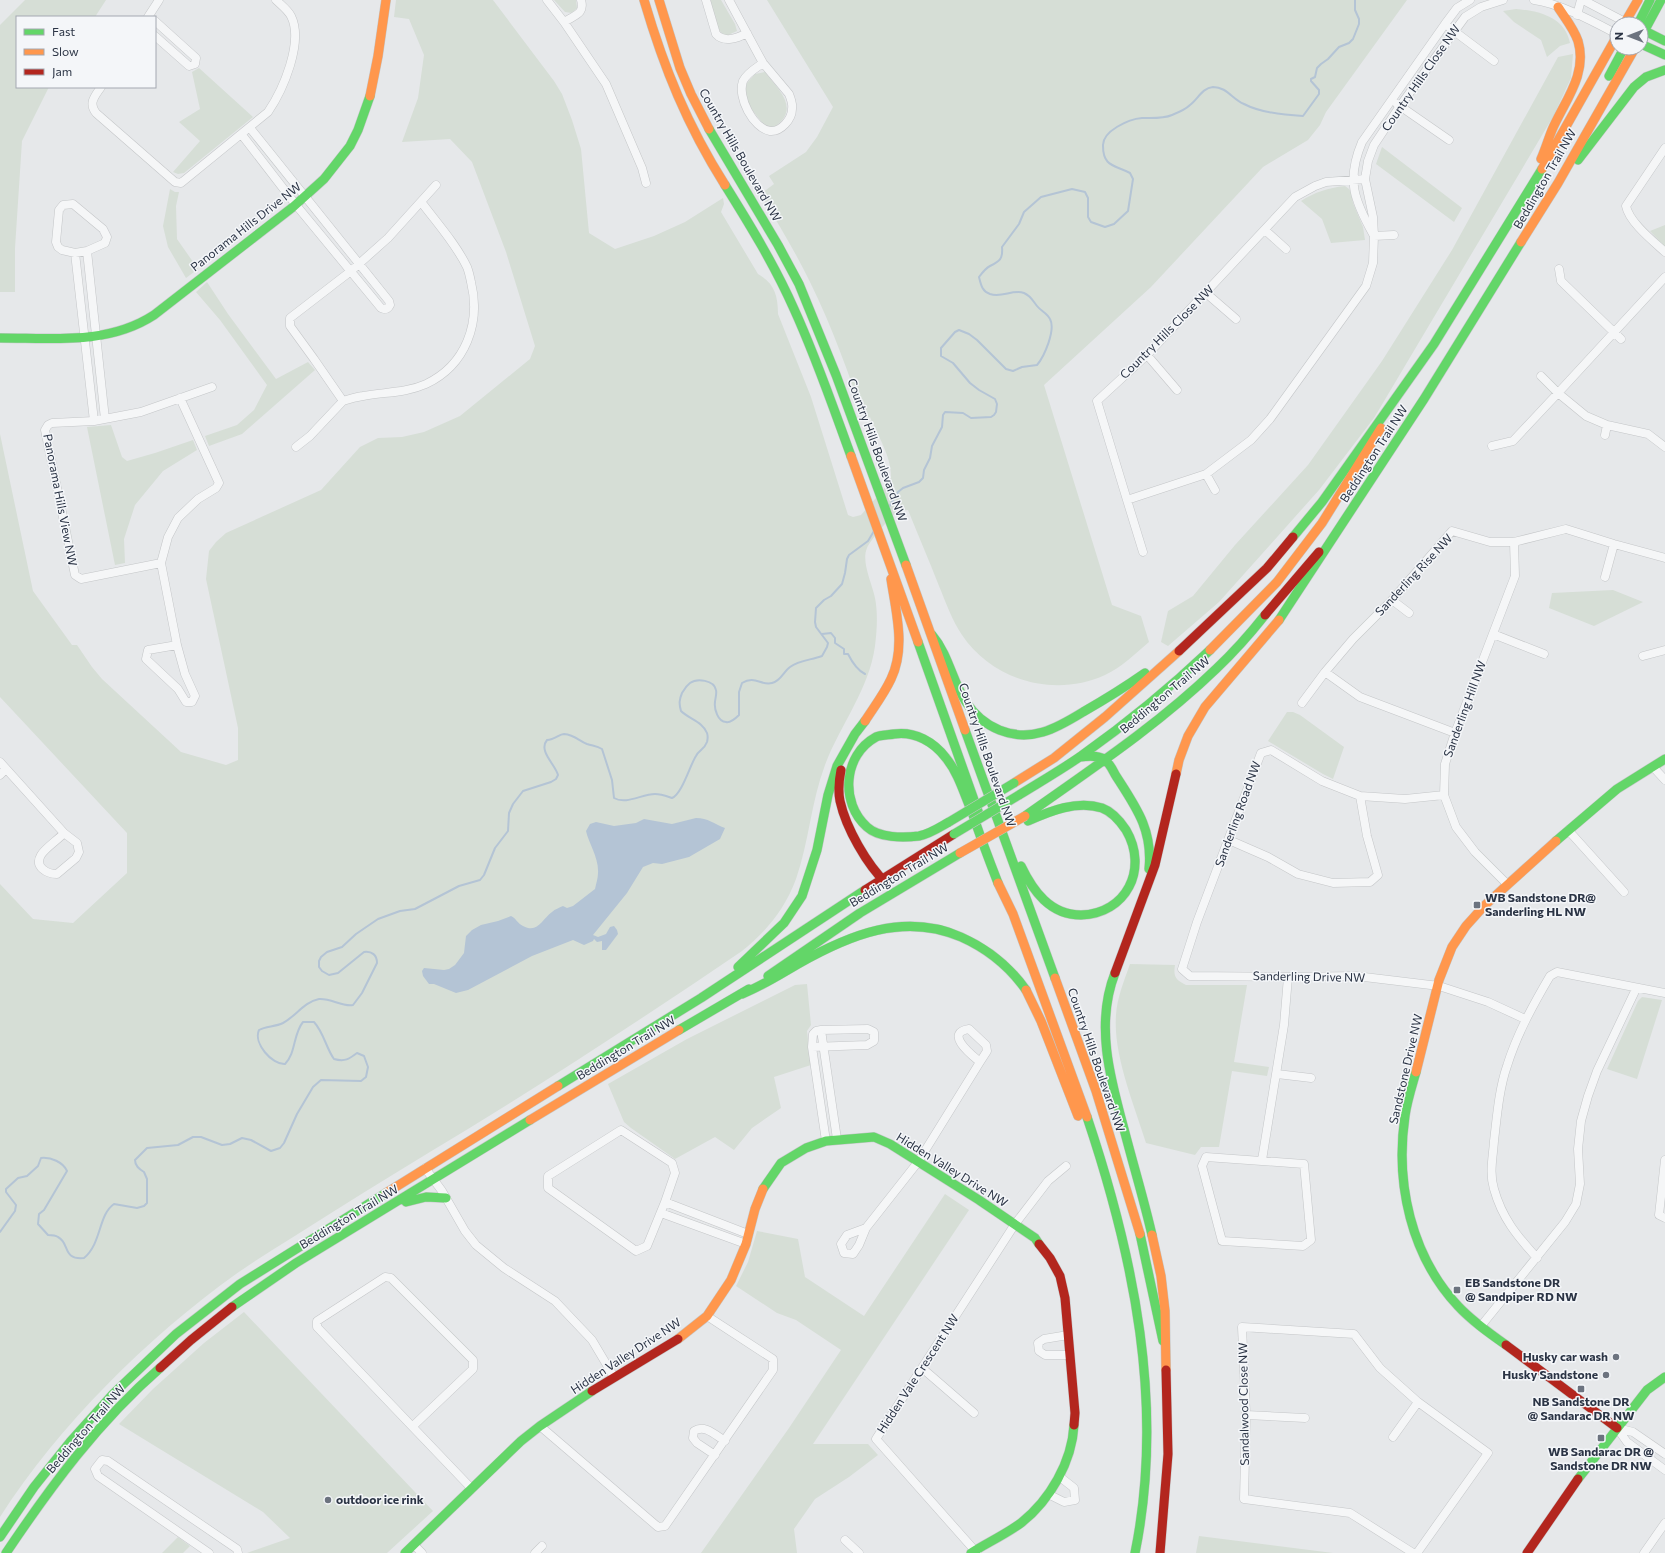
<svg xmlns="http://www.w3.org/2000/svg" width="1665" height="1553" viewBox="0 0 1665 1553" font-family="Commissioner,sans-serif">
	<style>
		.green { fill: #d6ded6 }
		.water { fill: #b4c4d5 }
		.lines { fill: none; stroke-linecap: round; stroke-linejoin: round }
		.stream { stroke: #b4c4d5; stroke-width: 2 }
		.street-casing { stroke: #c4c6c8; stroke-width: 9 }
		.fast-casing { stroke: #c4c6c8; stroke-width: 10 }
		.slow-casing { stroke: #c4c6c8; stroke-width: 10 }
		.jam-casing { stroke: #c4c6c8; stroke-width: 10 }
		.street { stroke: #f5f6f7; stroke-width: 8 }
		.fast { stroke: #63d668; stroke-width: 9 }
		.slow { stroke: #ff974d; stroke-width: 9 }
		.jam { stroke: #b3261e; stroke-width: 9 }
		.fast-bridge-casing { stroke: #c4c6c8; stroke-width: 10; stroke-linecap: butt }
		.slow-bridge-casing { stroke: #c4c6c8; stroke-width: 10; stroke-linecap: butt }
		.fast-bridge { stroke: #63d668; stroke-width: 9 }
		.slow-bridge { stroke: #ff974d; stroke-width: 9 }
		.poi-dot { fill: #6c737f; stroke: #f4f6f9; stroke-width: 1.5 }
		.labels { text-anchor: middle; stroke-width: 3; stroke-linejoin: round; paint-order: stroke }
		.street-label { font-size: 12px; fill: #2b3445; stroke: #f4f6f9 }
		.poi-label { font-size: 12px; font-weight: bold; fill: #2b3445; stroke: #f4f6f9; text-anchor: start }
	</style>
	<rect width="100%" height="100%" fill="#e6e8ea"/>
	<path class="green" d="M25,0H106L95,17H17V87H49L22,141L15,248V292H0V25Z
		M396,0H493L554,81L562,94L572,120L581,149L589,233L615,249L654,236L685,222L723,198L724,204L721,212L758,274C774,283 778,295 778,314L811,397L848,515L853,517L861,515L890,482C895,463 878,436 870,417L865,419C848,373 832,326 810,282C796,253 779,225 762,197V193L774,184L769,176L806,152L817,137L833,107L767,0H1407L1326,112L1320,125L1308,140L1263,167L1151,287L1044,385L1112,605L1141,616L1149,642C1135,654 1122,667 1105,675C1055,698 993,681 962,635C952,620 946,603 939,586C929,560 918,535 908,510C904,510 899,511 896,513C891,516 869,542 867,548C861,562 872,583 875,598C878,613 877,630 875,646C869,690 840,725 825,765C811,802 809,842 796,879C785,909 766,932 742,951C652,1012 561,1072 468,1129C421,1157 374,1186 328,1215C297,1235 266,1253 236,1274C148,1337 59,1425 0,1517V884L33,919L73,923L127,873V833L0,697V434L33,591L72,645H77L92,667L102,679L181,752L226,765L238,760V728L206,579L209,551L216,542L226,533L321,490L360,447L378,438L402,437L424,432L460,416L530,359L535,346L506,252L472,162L450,139L402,142L418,98L424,55L409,19L394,17Z
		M554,0H576L577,8L572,13L565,12Z
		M710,0H721L735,24L737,31L726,36C714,30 713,12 710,0Z
		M1516,9C1539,11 1565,17 1570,43L1560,46L1547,57L1541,40L1514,22L1503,11Z
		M1573,54L1571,78L1554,115L1374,418L1319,490L1219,602L1168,646L1161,642L1168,611L1193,596L1235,545L1308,465L1382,361L1452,250L1558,57Z
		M199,68L253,117L184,173L178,174L173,172L200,141L179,122L200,109L192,72Z
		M765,72C780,91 801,110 773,128L764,125L748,105L744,95L747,83L755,74Z
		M1382,147L1462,208L1454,222L1376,164Z
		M1345,186L1349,189L1351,192L1353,203L1363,227L1365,240L1331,243L1322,219L1301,201C1315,192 1328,188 1345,186Z
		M170,189L175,192H179L176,206L177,239L198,269L186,278L168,247L163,226Z
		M1665,225V247L1650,231Z
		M207,282L228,314L276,379L308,362L315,370L242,434L209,446L205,436L237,425L254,410L267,385L220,320L196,292Z
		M111,425L122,457L127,461L155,453L193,440L197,450L163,471L135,505L124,539L125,563L115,565L87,427Z
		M1613,590L1643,602L1594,626L1549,608L1552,593Z
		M1287,712H1293L1300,715L1344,747L1333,779L1323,774L1268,741Z
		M1130,964L1175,965C1173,977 1176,980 1186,985H1247L1234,1062L1269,1067L1267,1076L1232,1071L1219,1147H1201L1195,1155L1146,1143C1134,1104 1113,1055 1116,1015C1117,998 1124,981 1130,964Z
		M807,984L811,1025L807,1031L811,1065L774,1077L781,1108L752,1128L734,1150L715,1137L675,1159L631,1128L624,1122L608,1084L687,1039L795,985Z
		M1642,997L1662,1000L1637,1079L1607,1069L1638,1001Z
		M945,1194L969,1210L813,1444H868L878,1455L849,1477L815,1499L794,1529L797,1553H701L789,1428L841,1350L796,1320L777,1313L736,1286L748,1262L757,1231L798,1239L805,1277L864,1316Z
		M244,1312L433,1511L387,1553H247L290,1538L263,1512L119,1424L153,1389L204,1343Z
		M1199,1536L1333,1553H1334H1196Z
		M178,1537L190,1546L183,1553H162Z"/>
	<path class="water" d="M696,818C708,818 714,824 725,828L720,839L689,857L662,864L653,863L643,867L627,893L593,935L598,937L606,934L610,927L614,926L617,930L618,934L606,950H602V941L597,942L594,939L593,941L584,945L573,940L532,956L468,990L456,993L434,984H429L423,976L422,971L424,968L444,970L449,969L455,965L464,953L466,936L472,930L481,925L498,921L511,916C516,918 517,923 523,926C538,934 542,919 552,912C555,909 559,908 563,906L567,908L573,906L595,889C596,884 598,878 598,873C599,858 589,844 586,831L590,824L596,822L614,826L636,823L644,819L672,824Z"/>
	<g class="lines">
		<path class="stream" d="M889,507L898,492L903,488L919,482L923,478L924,470L930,458L932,446L942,427L943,415L945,412L963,413L971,418L991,417L994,415L996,412L997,404L995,399L979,390L970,383L953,363L941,356V348L955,332L959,330L969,334L977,340L1006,369L1013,371L1022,367L1037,365C1044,357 1056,330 1050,319C1047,313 1041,311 1037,306C1033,301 1031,296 1024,293C1013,289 1002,298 990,294C982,291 981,285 979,277C982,273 986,268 990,266C1000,261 1003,259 1002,247L1019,224L1024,212L1041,197L1072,189L1085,192L1088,198V217L1091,222L1105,227L1114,224L1128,211L1133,179L1130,173C1115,165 1103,167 1103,146C1102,131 1129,119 1142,118C1151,118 1163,119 1172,115C1177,113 1186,109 1190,105C1198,99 1202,88 1213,87C1227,87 1232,99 1244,104C1261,113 1283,115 1303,116L1319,94V90L1311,81V79L1315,77L1317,68L1321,64L1328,59L1339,47L1349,43L1353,39L1359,24V19L1355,10V0
			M822,634L831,633L835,638V643L844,649V654H848C852,662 857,670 865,674
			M0,1232L15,1211L16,1205L6,1192V1189L18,1178L27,1176L38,1166L41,1158C51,1157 63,1162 67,1171L44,1210L39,1214L38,1224L48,1235C51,1235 55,1235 58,1237C70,1243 62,1260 84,1258C102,1243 98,1215 114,1204L137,1208L144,1206L147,1203V1179L144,1172C139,1169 135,1166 135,1160L147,1148L178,1145L193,1137H201L222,1145L230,1144L242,1138L251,1140L271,1151L280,1148L284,1143L297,1114L313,1087L321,1080L361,1081L366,1077L368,1067L364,1056L357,1053C349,1059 345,1062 334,1059C326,1048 324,1033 314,1022H303C293,1034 296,1053 285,1064C272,1065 253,1043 259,1030C266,1026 275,1027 283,1023C296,1016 304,1002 319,999C331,998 342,1007 353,1005L362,993L377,963C377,955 372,951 364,952L338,973L329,975L322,971L319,967V961L321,957L327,952L342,947L356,934L378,919L400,911L415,909L459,886L480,880L484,875L495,848L508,831L509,813L513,804L523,791L551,782L556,779L558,775C555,764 538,751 547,740C555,740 559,734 564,734C575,735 579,741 587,744C593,746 597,746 602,749L612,780L614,798C626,805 642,794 655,794C661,794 666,796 672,798C682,794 690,765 696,756C699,750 704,750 707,742C708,738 708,736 707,733C703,722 689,719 681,711C679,704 679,700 682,693C684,690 686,686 690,683C697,678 714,680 716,690C717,694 715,699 715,702C714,709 718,722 726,722C730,723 736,718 739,715V692L742,683C755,675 761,686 772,683C781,681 783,672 790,667C799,660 812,660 822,656L827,647L828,643L816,627L815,622L816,608L824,600L831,596L842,584L845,573L847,559L849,555L868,541L874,531"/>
		<g class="street-casing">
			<path id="street" d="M547,0L564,22L606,84L642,168L646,183
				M706,0L716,34C724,43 738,38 747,33
				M729,0L763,63L789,94C791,99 793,104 792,109C792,119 781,132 770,131C753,128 737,97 743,81C747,73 756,68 763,63
				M1534,0C1559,3 1594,22 1617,34
				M1583,0L1625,22
				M1577,15L1581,0
				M148,17L159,0
				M155,21L196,58L195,64L189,66L155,36
				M564,22C575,15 585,14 581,0
				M1450,28L1494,61
				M101,87C95,96 88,103 96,113L175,182L181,183L268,112C283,90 304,42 291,16C287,9 281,5 276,0
				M1397,104L1449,140
				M242,135L296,205L381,308C385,310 388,309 390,305L389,301L250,128
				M1665,148L1626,206C1629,222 1653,241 1665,252
				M1365,179L1326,182L1315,186L1295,197L1147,355L1097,401L1127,500L1206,474L1251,440L1270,419L1366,286L1373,263L1374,236L1373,217L1365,179L1368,161L1374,145L1400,106L1465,17L1481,7L1503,0
				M422,203C437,223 456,244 467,267C469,272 470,277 471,282C481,323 466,365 426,384C406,393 384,392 363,396C356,397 349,399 343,401L314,359L290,326V318L351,271L388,238L436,185
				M73,204L103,229L107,237L105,243L87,251L75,253L62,250L58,247L56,242L59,210L63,205Z
				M1265,230L1286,249
				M1373,234C1354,200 1346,180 1362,142L1445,24L1457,8L1470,0
				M1374,236L1394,235
				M87,251L105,419
				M75,253L94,421
				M1559,269L1561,281L1621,339
				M1665,277L1558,393L1586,416L1607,425L1648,434L1665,447
				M1206,293L1236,319
				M1147,355L1177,390
				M1605,435L1607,425
				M1492,446L1513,441L1558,393L1541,376
				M296,447L310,436L343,401
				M1206,474L1215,490
				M1127,500L1143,552
				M161,563L81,579L75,575L45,430L48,425L52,423L94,421L141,412L212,387
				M1605,577L1614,544
				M1392,600L1409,613
				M1493,634L1544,654
				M177,645L148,650L146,659L178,689L186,702H192L195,696L185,674L177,645L161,563L168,537L178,518L198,499L216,488L219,483L180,398
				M1643,656L1665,650
				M1325,672L1360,697L1455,733
				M1302,703L1325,672L1353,639L1392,600L1452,531L1490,542H1514L1566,529L1614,544L1665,558
				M0,762L64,833L77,843L79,852L76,858L57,874C47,874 34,867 41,855C45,848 59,839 64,833
				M1654,768L1665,780
				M0,775L6,769
				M1444,795L1405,799L1360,796L1322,781L1271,750L1261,753L1197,922L1182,969L1190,976L1288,977L1356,976L1439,986L1488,1002L1525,1019
				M1568,830L1624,892
				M1229,840L1268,857L1298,874L1333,883L1370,882L1378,875L1367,836L1360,796
				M1507,884L1475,852L1456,827L1444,795L1445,764L1455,733L1515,576L1514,542
				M821,1030L837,1139
				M812,1047L867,1045L874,1041V1032L868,1029L821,1030L816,1031L813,1034L812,1047L826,1141
				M1277,1074L1311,1078
				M621,1130L672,1163L675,1173L665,1202L647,1246L636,1251L548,1188V1176Z
				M1206,1157L1304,1164L1311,1240L1303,1246L1222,1241L1202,1166Z
				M1262,1160L1284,1025L1288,977
				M1665,1160L1659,1215L1665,1218
				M425,1168L442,1191L465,1231L476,1245L504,1268L555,1301L592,1340L614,1377
				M665,1202L748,1234
				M661,1213L746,1244
				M866,1228L847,1235L841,1244L844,1253L853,1254L859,1245L866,1228L918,1162L980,1062L987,1051L986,1045L969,1029C943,1033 973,1056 980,1062
				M1537,1258C1517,1236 1502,1218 1494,1189C1489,1173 1493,1157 1494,1141C1497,1116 1499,1089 1507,1066C1517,1034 1533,1005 1550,976L1557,972L1665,993
				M1481,1326L1565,1222L1576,1204L1580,1184L1578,1149L1581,1121L1588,1096L1597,1071L1636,989
				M1068,1335L1044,1339L1038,1343L1039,1351L1045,1355H1070
				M922,1368L974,1413
				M1246,1415L1305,1418
				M413,1426L473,1369V1360L391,1278L385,1277L317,1321V1327L472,1489
				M540,1426L658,1527L665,1526L773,1370V1359L707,1316
				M1617,1428L1627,1442L1665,1470
				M1617,1428L1633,1432L1665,1454
				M1393,1437L1418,1402
				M715,1455L697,1443L693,1438L694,1431C705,1424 715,1435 725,1441
				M1048,1494L1064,1502L1075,1500L1074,1488L1060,1477
				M845,1540L859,1553
				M414,1545L422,1553
				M209,1553L98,1476L95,1469L102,1460L108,1461L237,1549L238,1553
				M535,1553L542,1546
				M977,1553L876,1439L1015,1224L1048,1181L1066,1166
				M1413,1553L1350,1513L1244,1499L1246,1415L1242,1327L1354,1334L1380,1368L1418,1402L1488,1453L1417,1553
				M1644,1553L1665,1523"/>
		</g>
		<g class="fast-casing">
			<path id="fast" d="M1638,24L1650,0
				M1641,29L1665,41
				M1641,37L1661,0
				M1641,44L1665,55
				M1609,76L1624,48
				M709,129L778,245L799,284L836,375L906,565
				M1578,160L1634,87L1646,77L1665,70
				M725,185C750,225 775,266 794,309C816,357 833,407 851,456
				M0,338C53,338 108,345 154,315L293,207L324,179L350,146L358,130L370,96
				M1293,537L1322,502L1434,344L1542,169
				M1279,620L1424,399L1521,242
				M932,635C949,655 952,681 966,702C983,728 1013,741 1043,732C1057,728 1070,720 1083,712C1104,700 1125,687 1145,673
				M918,642L979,814
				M965,730L1055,978
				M1080,757C1088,756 1097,755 1104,759C1110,763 1113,771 1116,776C1136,807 1153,830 1149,869
				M1019,795C1040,782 1061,770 1081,756C1126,724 1170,688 1210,650
				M1025,816C1090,770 1158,725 1216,669C1234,652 1250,634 1265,615
				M949,822C940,827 930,834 919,836C903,838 879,838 867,827C840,803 843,755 876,737C881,735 889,735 894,734C915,731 934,742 946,758C959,774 964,794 972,812C980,836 989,860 998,883
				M1556,841L1617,789L1665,759
				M1021,866C1033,891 1050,915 1081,915C1126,914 1149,869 1126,830C1120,821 1113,812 1102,808C1077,800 1050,811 1028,821
				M738,967L784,923L802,896L817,850L828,795L837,766L855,734L865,721
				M1115,973C1095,1024 1110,1078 1124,1129C1133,1164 1144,1200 1152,1235
				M768,976L860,913L960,853
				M742,994C762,986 779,975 798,964C849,935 904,912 961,937C988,949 1009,966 1026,990
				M679,1030L749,989
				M1416,1072C1412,1086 1407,1101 1405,1116C1395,1183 1411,1256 1458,1306C1472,1321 1489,1333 1506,1345
				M558,1086L701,998L865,890
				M1087,1117C1134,1257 1165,1406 1135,1553
				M763,1189L781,1163L806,1148L826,1141L874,1137L890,1144L979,1200L1035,1238L1039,1244
				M406,1202L426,1197L446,1198
				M1140,1234L1163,1341
				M232,1307L296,1263L530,1120
				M1578,1479L1647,1390L1665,1377
				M0,1537L34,1487L70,1442L113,1394L176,1334L240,1284L386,1193
				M6,1553C51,1486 99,1421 160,1368
				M405,1553L521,1441L540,1426L592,1391
				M971,1553C987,1543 1006,1534 1021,1523C1050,1500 1072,1462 1074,1425"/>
		</g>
		<g class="slow-casing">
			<path id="slow" d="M644,0C664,68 687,125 725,185
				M659,0L680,68L691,94L709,129
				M1624,24L1638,0
				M370,96L378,56L386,0
				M1541,159C1545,150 1548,140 1552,130C1564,102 1588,74 1578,41C1574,29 1565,18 1558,7
				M1542,169L1617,36
				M1521,242L1558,183L1635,48
				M851,456L918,642
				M906,565L965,730
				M1210,650L1277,582L1322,523L1381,428
				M865,721C874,707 884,694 891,679C906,648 896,612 891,579
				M1176,774L1179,760L1188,736L1205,707L1279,620
				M1014,783L1054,758L1105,717L1179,651
				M998,883L1013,914L1087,1117
				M1055,978L1096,1091L1140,1234
				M1026,990L1041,1021L1078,1116
				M1416,1072L1439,980L1452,947L1466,926L1484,906L1556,841
				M530,1120L679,1030
				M386,1193L558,1086
				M1152,1235L1161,1276L1165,1311L1166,1370
				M678,1339L707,1316L731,1280L746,1244L755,1209L763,1189"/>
		</g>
		<g class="jam-casing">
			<path id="jam" d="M1265,615L1319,552
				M1179,651L1267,568L1293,537
				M841,770C839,780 838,791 840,801C846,828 867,865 887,884
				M865,890L954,834
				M1115,973L1155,865L1176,774
				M1039,1244L1050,1258L1060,1276L1065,1298L1075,1413L1074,1425
				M1506,1345L1617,1428
				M160,1368L191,1340L232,1307
				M592,1391L678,1339
				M1160,1553L1168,1454L1166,1370
				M1527,1553L1578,1479"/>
		</g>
		<use href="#street" class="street"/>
		<use href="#fast" class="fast"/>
		<use href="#slow" class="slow"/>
		<use href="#jam" class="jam"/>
		<g class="fast-bridge-casing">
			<path id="fast-bridge" d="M949,822L1014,783
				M954,834L1019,795"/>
		</g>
		<g class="slow-bridge-casing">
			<path id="slow-bridge" d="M960,853L1025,816"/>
		</g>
		<use href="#fast-bridge" class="fast-bridge"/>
		<use href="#slow-bridge" class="slow-bridge"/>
	</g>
	<g class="poi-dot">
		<rect x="1473" y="901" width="8" height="8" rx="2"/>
		<rect x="1453" y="1286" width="8" height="8" rx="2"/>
		<circle cx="1616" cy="1357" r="4"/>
		<circle cx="1606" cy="1375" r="4"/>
		<rect x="1577" y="1385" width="8" height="8" rx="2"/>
		<rect x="1597" y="1434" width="8" height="8" rx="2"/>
		<circle cx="328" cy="1500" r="4"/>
	</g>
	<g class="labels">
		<g class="street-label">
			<text transform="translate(1421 78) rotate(-55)" y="4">Country Hills Close NW</text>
			<text transform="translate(740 155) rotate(60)" y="4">Country Hills Boulevard NW</text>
			<text transform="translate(1545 179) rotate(-60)" y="4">Beddington Trail NW</text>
			<text transform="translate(246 227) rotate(-38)" y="4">Panorama Hills Drive NW</text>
			<text transform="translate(1167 332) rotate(-45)" y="4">Country Hills Close NW</text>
			<text transform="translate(877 450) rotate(70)" y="4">Country Hills Boulevard NW</text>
			<text transform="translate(1374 454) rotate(-57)" y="4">Beddington Trail NW</text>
			<text transform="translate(60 500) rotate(79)" y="4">Panorama Hills View NW</text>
			<text transform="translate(1414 575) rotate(-47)" y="4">Sanderling Rise NW</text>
			<text transform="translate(1165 695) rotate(-40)" y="4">Beddington Trail NW</text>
			<text transform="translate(1465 709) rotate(-70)" y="4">Sanderling Hill NW</text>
			<text transform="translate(987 755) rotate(71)" y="4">Country Hills Boulevard NW</text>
			<text transform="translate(1238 814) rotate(-70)" y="4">Sanderling Road NW</text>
			<text transform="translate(899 875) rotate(-31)" y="4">Beddington Trail NW</text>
			<text transform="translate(1309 977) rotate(1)" y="4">Sanderling Drive NW</text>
			<text transform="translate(626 1048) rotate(-31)" y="4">Beddington Trail NW</text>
			<text transform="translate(1096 1060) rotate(71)" y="4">Country Hills Boulevard NW</text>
			<text transform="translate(1406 1069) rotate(-77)" y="4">Sandstone Drive NW</text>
			<text transform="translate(952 1170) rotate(32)" y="4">Hidden Valley Drive NW</text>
			<text transform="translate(349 1217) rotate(-31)" y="4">Beddington Trail NW</text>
			<text transform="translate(626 1356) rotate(-33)" y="4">Hidden Valley Drive NW</text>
			<text transform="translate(918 1374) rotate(-57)" y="4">Hidden Vale Crescent NW</text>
			<text transform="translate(1244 1404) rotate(-91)" y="4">Sandalwood Close NW</text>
			<text transform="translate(86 1429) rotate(-49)" y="4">Beddington Trail NW</text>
		</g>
		<g class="poi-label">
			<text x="1485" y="902">WB Sandstone DR@<tspan x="1485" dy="14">Sanderling HL NW</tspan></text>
			<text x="1465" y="1287">EB Sandstone DR<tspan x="1465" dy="14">@ Sandpiper RD NW</tspan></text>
			<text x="1608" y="1361" text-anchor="end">Husky car wash</text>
			<text x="1598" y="1379" text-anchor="end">Husky Sandstone</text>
			<text x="1581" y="1406" text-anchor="middle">NB Sandstone DR<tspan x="1581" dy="14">@ Sandarac DR NW</tspan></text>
			<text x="1601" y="1456" text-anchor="middle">WB Sandarac DR @<tspan x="1601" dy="14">Sandstone DR NW</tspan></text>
			<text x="336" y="1504">outdoor ice rink</text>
		</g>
	</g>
	<rect x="16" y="16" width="140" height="72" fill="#f4f6f9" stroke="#a4a8b1"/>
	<rect x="24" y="29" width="20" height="6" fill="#63d668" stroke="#a4a8b1"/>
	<text x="52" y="36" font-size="12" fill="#2b3445">Fast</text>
	<rect x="24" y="49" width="20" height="6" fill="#ff974d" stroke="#a4a8b1"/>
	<text x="52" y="56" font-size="12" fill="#2b3445">Slow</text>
	<rect x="24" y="69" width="20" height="6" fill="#b3261e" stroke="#a4a8b1"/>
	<text x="52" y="76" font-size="12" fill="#2b3445">Jam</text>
	<g transform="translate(1629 36) rotate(270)"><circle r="19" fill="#f4f6f9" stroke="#a4a8b1"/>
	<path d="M0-3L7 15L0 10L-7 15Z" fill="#6c737f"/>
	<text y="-6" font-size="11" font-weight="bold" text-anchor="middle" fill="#2b3445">N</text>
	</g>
</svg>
